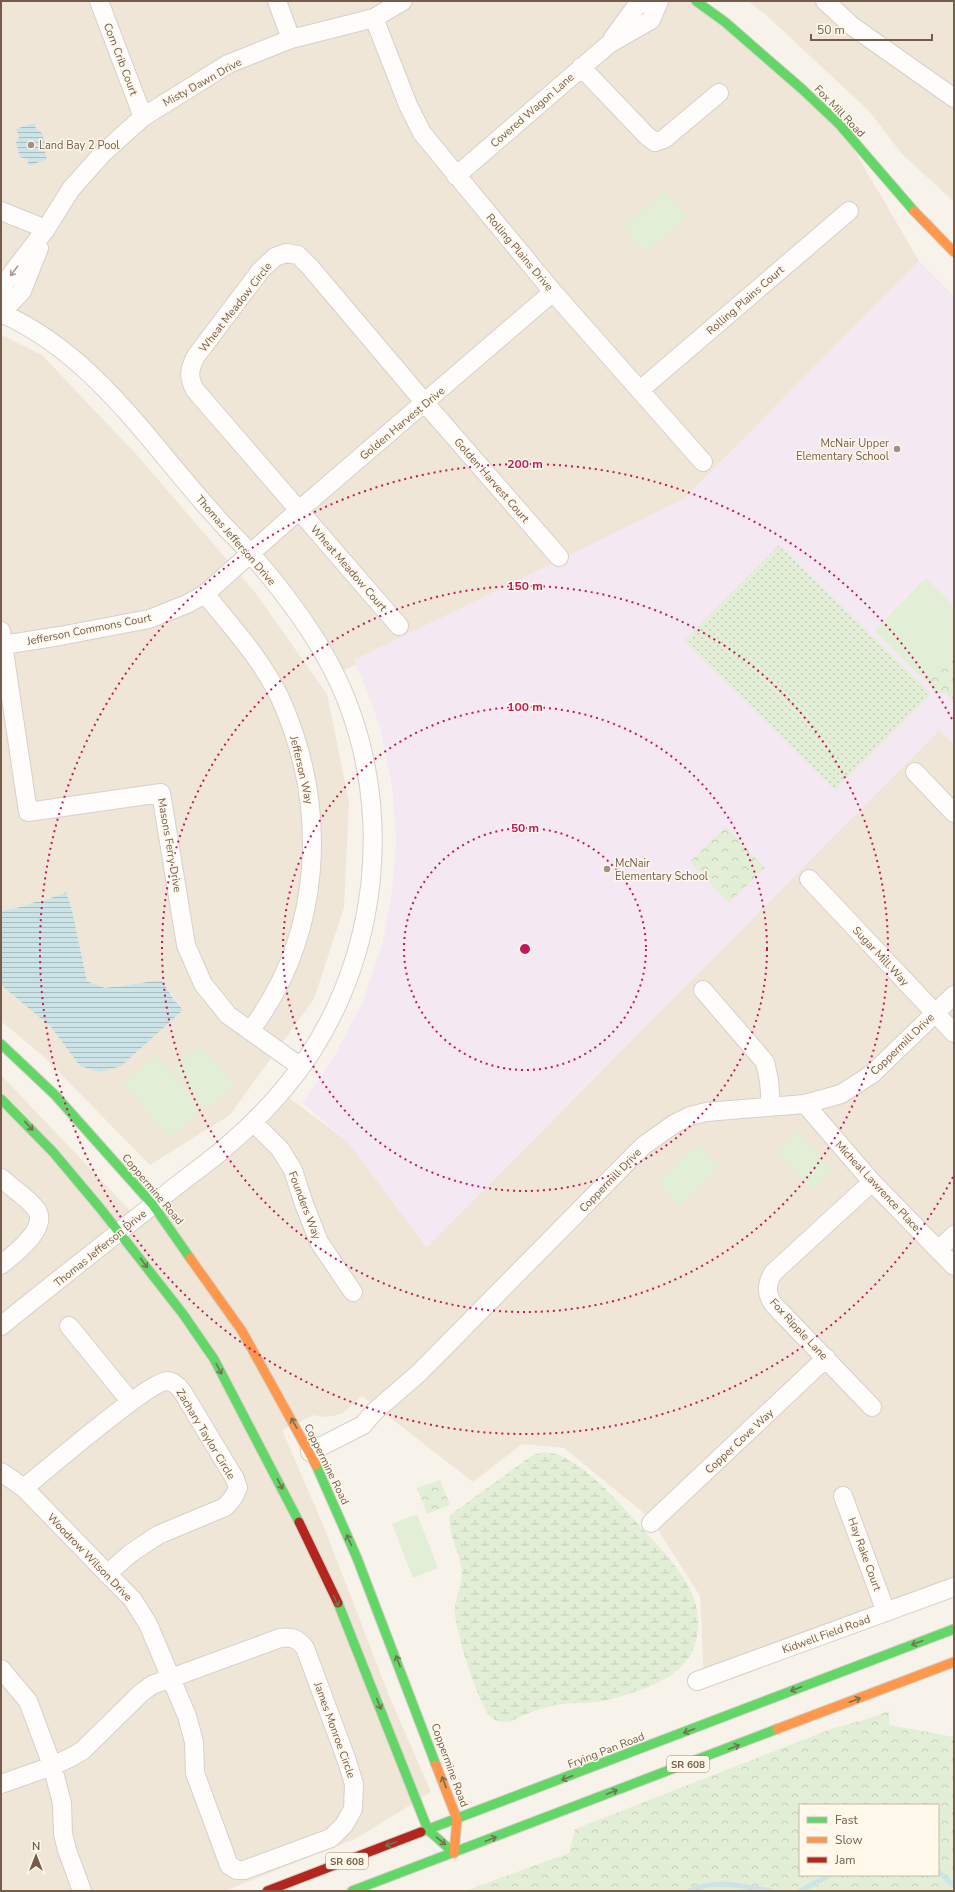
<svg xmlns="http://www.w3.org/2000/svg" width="955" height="1892" viewBox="0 0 955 1892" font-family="'Nunito Sans',sans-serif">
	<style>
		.residential { fill: #f0e6d7 }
		.education { fill: #f4e9f2 }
		.grass { fill: url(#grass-dots) }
		.forest { fill: url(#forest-crowns); fill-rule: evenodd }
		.wetland { fill: url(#wetland-marsh) }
		.pitch { fill: #e2eed5 }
		.water { fill: url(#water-rules) }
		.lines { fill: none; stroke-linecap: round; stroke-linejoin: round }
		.stream { stroke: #cce4e7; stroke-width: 5 }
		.street-casing { stroke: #d6d0c8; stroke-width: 20 }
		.fast-casing { stroke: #d6cfc6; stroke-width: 11 }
		.slow-casing { stroke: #d6cfc6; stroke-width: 11 }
		.jam-casing { stroke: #d6cfc6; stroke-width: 11 }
		.street { stroke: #fefdfc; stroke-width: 18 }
		.fast { stroke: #63d668; stroke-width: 9 }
		.slow { stroke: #ff974d; stroke-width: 9 }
		.jam { stroke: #b3261e; stroke-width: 9 }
		.oneway { stroke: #ac9c91 }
		.oneway2 { stroke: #717450 }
		.ring { fill: none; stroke: #c2185b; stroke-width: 2; stroke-dasharray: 2 4 }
		.poi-dot { fill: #a29182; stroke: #fff8eb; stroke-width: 1.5 }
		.labels { text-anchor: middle; stroke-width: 3; stroke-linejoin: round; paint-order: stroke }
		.shield { fill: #fff8eb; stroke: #9e8b7a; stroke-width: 1 }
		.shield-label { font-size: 10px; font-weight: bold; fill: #755c4a }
		.street-label { font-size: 11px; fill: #755c4a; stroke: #fff8eb }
		.poi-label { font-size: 11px; fill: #755c4a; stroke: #fff8eb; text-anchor: start }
		.centre { fill: #c2185b; stroke: #fff8eb; stroke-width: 2 }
		.ring-label { font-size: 12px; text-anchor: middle; font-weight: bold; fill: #c2185b; stroke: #fff8eb; stroke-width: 3; stroke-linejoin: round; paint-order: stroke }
	</style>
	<defs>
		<pattern id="grass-dots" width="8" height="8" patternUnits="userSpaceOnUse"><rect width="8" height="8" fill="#e2eed5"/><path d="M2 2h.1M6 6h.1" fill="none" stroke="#c5ceb8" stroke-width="1.8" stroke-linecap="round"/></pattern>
		<pattern id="forest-crowns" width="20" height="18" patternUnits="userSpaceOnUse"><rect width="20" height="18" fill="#e2eed5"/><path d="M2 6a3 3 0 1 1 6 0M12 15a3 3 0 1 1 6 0" fill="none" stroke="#c5ceb8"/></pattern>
		<pattern id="wetland-marsh" width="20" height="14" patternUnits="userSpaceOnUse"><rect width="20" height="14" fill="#e2eed5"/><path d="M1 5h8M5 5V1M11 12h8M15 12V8" fill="none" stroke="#c5ceb8"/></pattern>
		<pattern id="water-rules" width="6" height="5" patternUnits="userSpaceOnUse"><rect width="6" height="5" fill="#cce4e7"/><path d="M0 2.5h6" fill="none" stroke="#aabcbd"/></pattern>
	</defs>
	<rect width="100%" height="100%" fill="#f7f3ea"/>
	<path class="residential" d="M1,1H696L839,124L919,261L684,499L335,675L327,659L112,395L1,313Z
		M748,1H954V202L901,153L870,112L766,15Z
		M1,335L42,355L137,455L254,591L327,694L349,802L344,908L314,999L230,1115L150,1165L44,1057L1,1021V985L51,1027L62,1042L183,1010L162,980L105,988L87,981L72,910L66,892L46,900L31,903L26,906L1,911Z
		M939,730L954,744V1587L704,1681L700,1596L651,1519L564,1448L522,1444L473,1482L362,1396L343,1413L334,1416L320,1417L314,1415L282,1430L324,1527L390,1698L431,1792L357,1838L227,1890L1,1891V1075L137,1218L281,1092L347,1141L427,1247Z"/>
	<path class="education" d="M919,261L954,296V744L939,730L427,1247L347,1141L302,1103L332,1060L363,1001L382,944L392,893L396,842L392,785L380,729L371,701L354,660L684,499Z"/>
	<path class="grass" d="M779,545L931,694L835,790L684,641Z"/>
	<path class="forest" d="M954,655V701L946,693H935L927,682Z
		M726,827L765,868L729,903L690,862Z
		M440,1480L450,1505L427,1514L417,1488Z
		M889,1711V1725L954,1737V1891H465L569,1853L575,1829L831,1729L864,1720ZM800,1805H938V1875H800Z"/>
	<path class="wetland" d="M544,1452C575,1452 619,1502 639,1525C665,1554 702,1587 698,1630C694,1668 663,1683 631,1693C618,1697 606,1701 593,1702C583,1704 572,1702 561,1704C549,1706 536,1710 524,1715C519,1717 513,1721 508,1722C502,1723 496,1721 491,1717C479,1706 453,1626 455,1608C456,1596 462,1586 462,1573C461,1553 447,1536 450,1515L533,1455Z"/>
	<path class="pitch" d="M664,190L688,216L646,253L623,228Z
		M926,578L954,606V655L927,682L874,631Z
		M201,1045L235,1085L207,1109L173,1068Z
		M156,1055L203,1109L169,1138L123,1084Z
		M798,1131L834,1169L813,1190L777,1152Z
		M698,1143L720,1165L680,1205L658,1183Z
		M417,1514L438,1568L413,1578L392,1524Z"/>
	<path class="water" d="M34,123L36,129L42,133L46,147L45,154L47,159L29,166L27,159L20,157L16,143L19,137L16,129Z
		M66,892L72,910L87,981L105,988L162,980L173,998L183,1010L121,1066L100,1072L80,1066L51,1027L1,985V911L26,906L31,903L46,900Z"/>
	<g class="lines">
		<path class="stream" d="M938,1871L954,1886
			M690,1891C716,1878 743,1887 771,1891
			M800,1891L830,1875"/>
		<g class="street-casing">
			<path id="street" d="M99,1L143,117
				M277,1L291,39
				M825,1L852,26L954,98
				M374,18L408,105L422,133L553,292L703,462
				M613,38L635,8L644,1
				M581,67L647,136L655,142L664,139L719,93
				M456,176L609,44L651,20L659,1
				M1,211L46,229
				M1,313C96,355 150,445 218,519C228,531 240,541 250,553C278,585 306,621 327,659C402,794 383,973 283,1090C266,1110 247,1129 227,1146C207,1164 185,1178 165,1195C111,1239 55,1282 1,1326
				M1,313L3,285L46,229L71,189L103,153L143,117L228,64L291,39L374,18L403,1
				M1,313L22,291L39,248
				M640,390L849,211
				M205,594C232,627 263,661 281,700C329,809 323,934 250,1031
				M399,626L195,390C188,377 189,369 196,356L261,270L275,257L286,253L298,255L310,267L425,403L559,557
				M1,631L28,812L161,793L186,945L203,984L228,1015L301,1067
				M3,645L60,636L149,619L187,604L205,594L298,511L553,292
				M915,772L954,813
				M809,879L954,1033
				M703,990L765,1062L769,1080L771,1106
				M805,1104L872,1182L954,1266
				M253,1122L280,1149L293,1170L304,1204L319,1242L353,1292
				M1,1178C12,1188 27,1197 36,1209C50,1228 14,1254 1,1265
				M872,1182L773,1273C766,1285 766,1294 774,1305L872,1407
				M939,1249L954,1235
				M69,1326L131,1402
				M310,1452L363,1425L374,1412L419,1373L643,1146L674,1124L690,1116L706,1112L805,1104L841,1094L872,1074L954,995
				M1,1472L24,1488L133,1600L148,1624L187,1716L194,1742L195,1773L229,1865L237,1870H244L331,1838L344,1825L353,1809L354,1784L347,1761L305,1648C298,1639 292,1636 280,1638L152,1685L141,1693L82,1751C58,1766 28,1774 1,1784
				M24,1488C45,1471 148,1382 167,1381C173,1381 178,1386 182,1391L235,1479L238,1488L233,1498L225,1507L158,1535L131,1553L107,1574
				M843,1496L886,1612
				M651,1523L826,1358
				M1,1669L28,1701L52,1765L62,1803L63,1834L67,1850L82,1891
				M697,1681L954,1587"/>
		</g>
		<g class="fast-casing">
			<path id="fast" d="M696,1L725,22L802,89L839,124L914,211
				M1,1044L55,1095L153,1205L190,1258
				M1,1099L53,1152L100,1208L183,1314L214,1359L299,1522
				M316,1465L357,1558L436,1765
				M338,1603L428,1830L454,1853
				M421,1832L954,1629
				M352,1891L777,1729"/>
		</g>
		<g class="slow-casing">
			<path id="slow" d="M914,211L954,252
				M190,1258L242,1331L316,1465
				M777,1729L954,1662
				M436,1765L457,1819L454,1853"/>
		</g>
		<g class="jam-casing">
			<path id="jam" d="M299,1522L338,1603
				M267,1891L421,1832"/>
		</g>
		<use href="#street" class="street"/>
		<use href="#fast" class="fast"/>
		<use href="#slow" class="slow"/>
		<use href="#jam" class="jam"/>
	</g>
	<defs><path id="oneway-shaft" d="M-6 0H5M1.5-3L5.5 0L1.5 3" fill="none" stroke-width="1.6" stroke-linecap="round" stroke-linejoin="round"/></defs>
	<use class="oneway" href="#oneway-shaft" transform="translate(14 271) rotate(127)"/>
	<g class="oneway2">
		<use href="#oneway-shaft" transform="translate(29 1126) rotate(47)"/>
		<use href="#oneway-shaft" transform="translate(144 1263) rotate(53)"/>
		<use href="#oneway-shaft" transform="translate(219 1369) rotate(62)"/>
		<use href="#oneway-shaft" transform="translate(294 1423) rotate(-119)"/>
		<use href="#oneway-shaft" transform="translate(280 1484) rotate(63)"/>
		<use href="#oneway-shaft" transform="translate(349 1540) rotate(-114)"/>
		<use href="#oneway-shaft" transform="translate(336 1601) rotate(65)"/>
		<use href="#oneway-shaft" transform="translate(917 1643) rotate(159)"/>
		<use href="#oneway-shaft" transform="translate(398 1661) rotate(-111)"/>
		<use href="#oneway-shaft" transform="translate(796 1689) rotate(159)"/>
		<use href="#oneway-shaft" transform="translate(855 1700) rotate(-21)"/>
		<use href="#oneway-shaft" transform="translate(379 1704) rotate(68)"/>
		<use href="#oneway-shaft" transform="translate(689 1731) rotate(159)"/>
		<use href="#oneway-shaft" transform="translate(734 1747) rotate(-21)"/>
		<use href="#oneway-shaft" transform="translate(567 1778) rotate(159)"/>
		<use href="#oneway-shaft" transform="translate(444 1782) rotate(-110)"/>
		<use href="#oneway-shaft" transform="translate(612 1792) rotate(-21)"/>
		<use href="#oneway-shaft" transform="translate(491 1839) rotate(-21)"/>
		<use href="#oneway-shaft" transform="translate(441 1841) rotate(40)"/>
		<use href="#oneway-shaft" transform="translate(391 1844) rotate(159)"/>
	</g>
	<g class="ring">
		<circle cx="525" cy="949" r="121"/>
		<circle cx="525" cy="949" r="242"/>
		<circle cx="525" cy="949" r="363"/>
		<path d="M953 1177A485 485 0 1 1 953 721"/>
	</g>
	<g class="poi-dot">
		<circle cx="31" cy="145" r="4"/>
		<circle cx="897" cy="449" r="4"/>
		<circle cx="607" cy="869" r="4"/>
	</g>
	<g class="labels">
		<g class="shield">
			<rect x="667" y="1756" width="42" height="16" rx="3"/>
			<rect x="326" y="1853" width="42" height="16" rx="3"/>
		</g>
		<g class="shield-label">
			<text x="688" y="1768">SR 608</text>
			<text x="347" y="1865">SR 608</text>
		</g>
		<g class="street-label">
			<text transform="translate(121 59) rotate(69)" y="4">Corn Crib Court</text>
			<text transform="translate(202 82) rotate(-29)" y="4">Misty Dawn Drive</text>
			<text transform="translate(532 110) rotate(-41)" y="4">Covered Wagon Lane</text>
			<text transform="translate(840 111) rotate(46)" y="4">Fox Mill Road</text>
			<text transform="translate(520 252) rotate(50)" y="4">Rolling Plains Drive</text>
			<text transform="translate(745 300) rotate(-41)" y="4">Rolling Plains Court</text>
			<text transform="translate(235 307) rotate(-52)" y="4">Wheat Meadow Circle</text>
			<text transform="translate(402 423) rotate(-40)" y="4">Golden Harvest Drive</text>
			<text transform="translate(492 480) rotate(49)" y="4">Golden Harvest Court</text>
			<text transform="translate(236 540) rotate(49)" y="4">Thomas Jefferson Drive</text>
			<text transform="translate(349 568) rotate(49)" y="4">Wheat Meadow Court</text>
			<text transform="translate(89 629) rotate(-11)" y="4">Jefferson Commons Court</text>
			<text transform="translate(302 770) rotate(77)" y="4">Jefferson Way</text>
			<text transform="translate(170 845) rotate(80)" y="4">Masons Ferry Drive</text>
			<text transform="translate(881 956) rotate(47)" y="4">Sugar Mill Way</text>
			<text transform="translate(902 1044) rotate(-44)" y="4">Coppermill Drive</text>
			<text transform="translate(610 1180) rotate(-46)" y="4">Coppermill Drive</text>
			<text transform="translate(878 1186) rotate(47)" y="4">Micheal Lawrence Place</text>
			<text transform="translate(153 1189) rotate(50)" y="4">Coppermine Road</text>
			<text transform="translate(305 1205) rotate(69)" y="4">Founders Way</text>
			<text transform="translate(100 1248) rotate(-39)" y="4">Thomas Jefferson Drive</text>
			<text transform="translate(799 1329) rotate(47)" y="4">Fox Ripple Lane</text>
			<text transform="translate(206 1434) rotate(59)" y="4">Zachary Taylor Circle</text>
			<text transform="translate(739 1441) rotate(-43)" y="4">Copper Cove Way</text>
			<text transform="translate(327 1464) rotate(64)" y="4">Coppermine Road</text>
			<text transform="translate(865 1554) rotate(70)" y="4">Hay Rake Court</text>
			<text transform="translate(90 1557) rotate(46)" y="4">Woodrow Wilson Drive</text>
			<text transform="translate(826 1634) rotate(-20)" y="4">Kidwell Field Road</text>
			<text transform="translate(335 1730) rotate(70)" y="4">James Monroe Circle</text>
			<text transform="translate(606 1750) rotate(-21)" y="4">Frying Pan Road</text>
			<text transform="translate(450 1765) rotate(70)" y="4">Coppermine Road</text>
		</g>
		<g class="poi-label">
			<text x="39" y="149">Land Bay 2 Pool</text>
			<text x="889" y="447" text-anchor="end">McNair Upper<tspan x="889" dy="13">Elementary School</tspan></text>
			<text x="615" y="867">McNair<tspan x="615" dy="13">Elementary School</tspan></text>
		</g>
	</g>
	<circle cx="525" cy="949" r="6" class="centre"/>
	<g class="ring-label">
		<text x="525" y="468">200 m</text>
		<text x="525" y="590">150 m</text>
		<text x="525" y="711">100 m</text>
		<text x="525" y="832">50 m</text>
	</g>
	<rect width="955" height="1892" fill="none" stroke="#755c4a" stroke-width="4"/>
	<rect x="799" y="1804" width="140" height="72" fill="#fff8eb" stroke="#c8baab"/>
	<rect x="807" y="1817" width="20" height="6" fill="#63d668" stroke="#c8baab"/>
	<text x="835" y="1824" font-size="12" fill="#755c4a">Fast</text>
	<rect x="807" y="1837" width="20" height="6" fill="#ff974d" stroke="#c8baab"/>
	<text x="835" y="1844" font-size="12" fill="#755c4a">Slow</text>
	<rect x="807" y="1857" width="20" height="6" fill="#b3261e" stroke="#c8baab"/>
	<text x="835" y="1864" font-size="12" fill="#755c4a">Jam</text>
	<g transform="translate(36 1856)" stroke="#fff8eb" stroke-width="3" paint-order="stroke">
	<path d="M0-3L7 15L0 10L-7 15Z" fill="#755c4a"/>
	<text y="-6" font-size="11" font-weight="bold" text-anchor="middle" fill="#755c4a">N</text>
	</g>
	<path d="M811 34v6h121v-6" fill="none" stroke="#755c4a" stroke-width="2"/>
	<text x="817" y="34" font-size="12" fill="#755c4a" stroke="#fff8eb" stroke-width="3" paint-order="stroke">50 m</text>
</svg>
